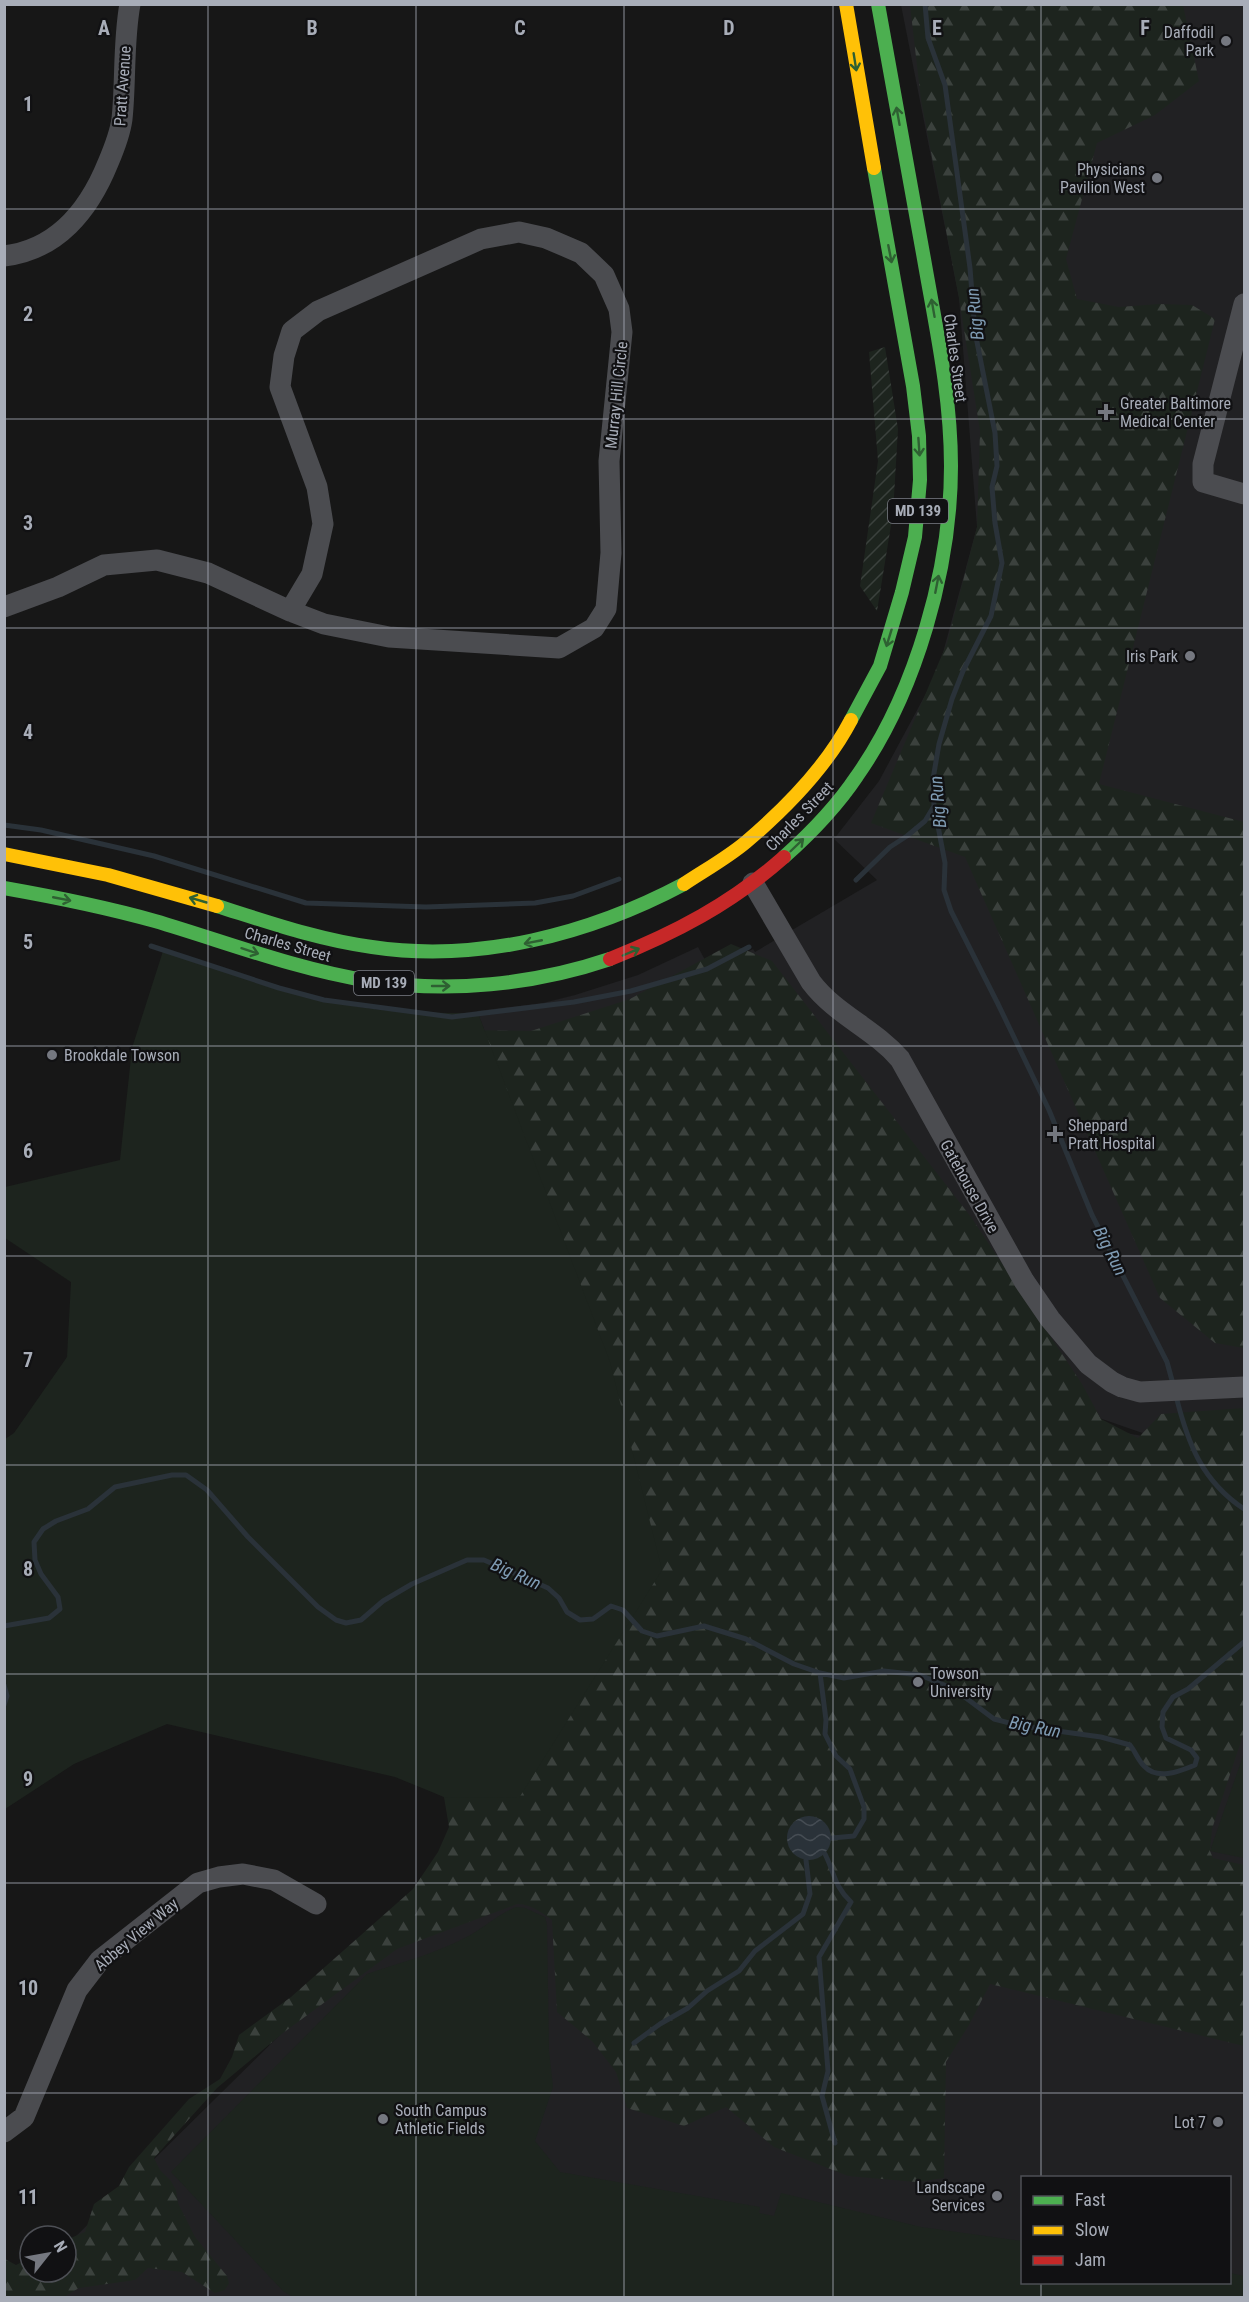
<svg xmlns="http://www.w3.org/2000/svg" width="1249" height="2302" viewBox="0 0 1249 2302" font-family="'Roboto Condensed',sans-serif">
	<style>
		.built { fill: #212123; fill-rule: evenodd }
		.forest { fill: url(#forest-firs) }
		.park { fill: #1d241e }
		.garden { fill: url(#garden-furrows) }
		.water { fill: url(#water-waves) }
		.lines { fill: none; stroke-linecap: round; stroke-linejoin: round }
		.stream { stroke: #2a3239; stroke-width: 5 }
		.street { stroke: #4b4c50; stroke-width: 21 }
		.fast { stroke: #4caf50; stroke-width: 14 }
		.slow { stroke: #ffc107; stroke-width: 14 }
		.jam { stroke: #c62828; stroke-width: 14 }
		.oneway { stroke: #2e6032 }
		.grid { fill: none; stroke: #a8adb8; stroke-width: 1.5; stroke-opacity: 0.55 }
		.poi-dot { fill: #757880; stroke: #111113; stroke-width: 2 }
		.labels { text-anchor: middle; stroke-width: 4.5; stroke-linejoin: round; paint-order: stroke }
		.shield { fill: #111113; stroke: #7b7e86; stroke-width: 1.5 }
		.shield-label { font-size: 15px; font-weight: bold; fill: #a8adb8 }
		.poi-label { font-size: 16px; fill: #a8adb8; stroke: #111113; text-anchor: end }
		.street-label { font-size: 16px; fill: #a8adb8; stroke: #111113 }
		.water-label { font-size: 18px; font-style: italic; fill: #7f9bb3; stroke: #111113 }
		.grid-label { font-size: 20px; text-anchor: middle; font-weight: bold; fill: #a8adb8; stroke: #111113; stroke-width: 4.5; stroke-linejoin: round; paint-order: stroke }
	</style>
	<defs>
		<pattern id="forest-firs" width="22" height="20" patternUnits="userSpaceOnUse" patternTransform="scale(1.5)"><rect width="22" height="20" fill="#1d241e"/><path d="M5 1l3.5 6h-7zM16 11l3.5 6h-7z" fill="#3b413d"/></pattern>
		<pattern id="garden-furrows" width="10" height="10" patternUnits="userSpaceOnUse" patternTransform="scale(1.5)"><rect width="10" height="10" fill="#1d241e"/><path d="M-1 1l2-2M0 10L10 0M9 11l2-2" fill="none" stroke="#3b413d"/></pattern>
		<pattern id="water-waves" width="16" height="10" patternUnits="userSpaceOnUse" patternTransform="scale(1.5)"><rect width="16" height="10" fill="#2a3239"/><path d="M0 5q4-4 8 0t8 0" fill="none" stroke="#464d54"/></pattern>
	</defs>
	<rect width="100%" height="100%" fill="#171717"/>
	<path class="built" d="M901,5H1244V2297L15,2298L66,2272V2246L519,1799L611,1364L477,1011L543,1003L575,995L638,975L698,947L711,971L753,949L755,952L877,880L834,839L879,781L938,671L977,527L959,298ZM1079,1411L1154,1437V1438L1126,1433ZM1022,2178H1230V2282H1022Z"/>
	<path class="forest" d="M910,5H1183L1199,81L1155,115L1097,143L1066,259L1077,299L1119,307L1159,304L1192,305L1215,319L1099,784L1244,822V1348L1215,1343L1160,1298L965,857L871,823L947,643L977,527L980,431L959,298L921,100Z
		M731,944L772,961L971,1217L1082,1384L1101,1419L1138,1438L1161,1414L1244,1408V1732L1212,1829L1210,1851L1213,1858L1244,1865V2046L990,1984L969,2025L946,2062L944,2178L916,2182L848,2176L774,2147L726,2107L684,2126L627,2108L616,2072L592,2041L557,2012L552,1920C541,1912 531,1904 517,1904L397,1949L283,2033L217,2088L154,2158L160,2170L171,2181L176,2190L178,2203L195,2237L227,2276L229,2283L225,2290L215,2293L182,2272L148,2268L135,2280L79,2288L64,2297H5V2259L16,2265L30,2258V2272H66V2240L85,2232L94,2204L119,2186L129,2167L189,2099L220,2079L232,2057L239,2035L291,1997L413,1889L438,1852L449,1827L444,1797L408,1779L413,1029L531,1031L630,999Z"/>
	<path class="park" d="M163,951C229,972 298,998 367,1008C400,1013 444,1013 478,1013L610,1362L662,1570L519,1798L444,1797L395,1777L167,1724L74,1764L5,1809V1439L14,1433L67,1357L71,1282L5,1238V1187L120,1160L132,1048Z
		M1244,1753V1858L1210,1851Z
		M516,1907L525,1908L545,1917L547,1925L549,2051L553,2087L535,2141L560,2172L760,2207L759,2213L774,2216L781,2193L921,2227L1022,2241V2282H1230V2273L1244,2276V2297H293L283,2291L171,2172L367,1974C402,1962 439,1953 472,1934C487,1925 499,1914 516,1907Z"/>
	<path class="garden" d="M885,347L898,429L893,513L877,611L860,586L878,461L869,352Z"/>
	<path class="water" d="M787 1838a22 22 0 1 1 44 0a22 22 0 1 1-44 0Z"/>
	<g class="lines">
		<path class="stream" d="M925,4L928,38L945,85L970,268L975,332L995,433L997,466L992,487L995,523L1002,563L991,616L963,671L952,699L939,744L933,779L934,805L945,863L944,890L951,911L998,1004L1049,1110L1092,1215L1167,1362L1173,1384
			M4,825L41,830L154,856L306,903L426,907L535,903L573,896L619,879
			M856,880L890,847L907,836L925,821L934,806
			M151,946L279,988L324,1000L452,1017L574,1002L631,991L707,969L749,947
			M1176,1396C1188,1444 1202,1481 1244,1509
			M4,1626L49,1618L60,1609L58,1597L41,1574L35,1560L34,1542L43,1529L56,1521L88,1509L115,1487L172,1475H186L207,1490L248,1537L318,1607L336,1620L346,1623L361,1620L383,1601L412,1584L467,1560H484L548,1588L559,1598L567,1612L580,1620L593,1619L611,1606L623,1610L642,1631L657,1636L704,1626L746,1639L794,1664L820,1673L844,1678L884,1671L920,1675L954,1689L994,1719L1021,1726L1101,1737L1130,1745C1135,1751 1138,1760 1144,1766C1158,1781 1180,1771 1195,1765L1197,1758L1191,1750L1166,1738L1162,1727L1163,1712L1173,1697L1188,1689L1244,1642
			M820,1673L826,1720L825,1734L836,1756L850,1769L864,1807V1819L854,1836L832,1838
			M4,1685L7,1696L4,1705
			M825,1854C835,1874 834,1886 851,1902L819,1957L828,2071L822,2096L835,2143
			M634,2043L660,2024L688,2008L707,1991L739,1971L755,1951L803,1914L810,1894L806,1860"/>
		<path class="street" d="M4,256C57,250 89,210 108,163C114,149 120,134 122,119C126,81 123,42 130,4
			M1244,304L1203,464V482L1244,494
			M4,607L58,587L104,565L157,560L208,573L290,611L324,624L389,637L559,648L594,628L606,609L611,553L609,461L622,332L619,309L604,275L581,253L546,238L519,232L481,239L318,311L292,331L284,356L280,387L317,487L323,524L312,574L290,611
			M753,883L811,982C836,1015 873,1028 900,1059L1024,1281L1050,1319L1088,1364L1112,1382L1122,1387L1140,1392L1244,1387
			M4,2132L24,2117L77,1990L100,1960L198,1883L219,1877L243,1874L274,1880L316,1904"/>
		<path class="fast" d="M851,720L880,666L902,592L915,537L920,480L919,436L913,386L874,168
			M784,857C811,833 837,806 857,776C916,692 951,568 951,466C951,396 936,328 924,259C909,174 893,89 878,4
			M4,888C55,897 105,907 155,921C226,942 295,969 369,981C449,993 533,985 610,959
			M217,906C268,922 319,940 372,947C479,963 590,934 684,884"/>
		<path class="slow" d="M846,4L874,168
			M4,854L108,875L217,906
			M684,884C705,870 727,858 746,842C786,808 827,766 851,720"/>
		<path class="jam" d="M610,959C675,933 731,904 784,857"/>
	</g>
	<defs><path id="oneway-shaft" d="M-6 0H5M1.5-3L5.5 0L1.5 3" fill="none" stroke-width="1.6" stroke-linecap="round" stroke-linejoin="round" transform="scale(1.5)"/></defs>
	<g class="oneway">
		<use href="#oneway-shaft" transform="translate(855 62) rotate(81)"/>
		<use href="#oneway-shaft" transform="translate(898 116) rotate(-100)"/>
		<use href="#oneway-shaft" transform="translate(890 254) rotate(79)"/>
		<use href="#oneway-shaft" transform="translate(933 308) rotate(-100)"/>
		<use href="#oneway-shaft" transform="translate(919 447) rotate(86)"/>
		<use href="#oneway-shaft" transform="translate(937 584) rotate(-79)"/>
		<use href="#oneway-shaft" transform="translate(889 638) rotate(107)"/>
		<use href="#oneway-shaft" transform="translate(797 845) rotate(-44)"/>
		<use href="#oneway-shaft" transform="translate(62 899) rotate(11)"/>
		<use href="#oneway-shaft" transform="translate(198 900) rotate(-164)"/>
		<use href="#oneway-shaft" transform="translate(533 942) rotate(169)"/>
		<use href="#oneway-shaft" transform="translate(250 951) rotate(18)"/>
		<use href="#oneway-shaft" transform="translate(631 952) rotate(-23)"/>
		<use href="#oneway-shaft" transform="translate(441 986)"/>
	</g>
	<path class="grid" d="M208,4V2298M416,4V2298M624,4V2298M833,4V2298M1041,4V2178M4,209H1244M4,419H1244M4,628H1244M4,837H1244M4,1046H1244M4,1256H1244M4,1465H1244M4,1674H1244M4,1883H1244M4,2093H1244M1041,2282V2298"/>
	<g class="poi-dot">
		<circle cx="1226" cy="41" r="6"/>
		<circle cx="1157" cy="178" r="6"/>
		<path d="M1103 403h6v6h6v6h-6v6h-6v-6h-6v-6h6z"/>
		<circle cx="1190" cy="656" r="6"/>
		<circle cx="52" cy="1055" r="6"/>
		<path d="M1052 1125h6v6h6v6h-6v6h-6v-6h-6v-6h6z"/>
		<circle cx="918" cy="1682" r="6"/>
		<circle cx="383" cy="2119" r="6"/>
		<circle cx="1218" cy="2122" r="6"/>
		<circle cx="997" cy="2196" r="6"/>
	</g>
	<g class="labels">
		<g class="shield">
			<rect x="888" y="499" width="60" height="24" rx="4.5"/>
			<rect x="354" y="971" width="60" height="24" rx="4.5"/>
		</g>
		<g class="shield-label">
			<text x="918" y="516">MD 139</text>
			<text x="384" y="988">MD 139</text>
		</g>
		<g class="poi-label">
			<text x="1214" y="38">Daffodil<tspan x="1214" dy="18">Park</tspan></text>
			<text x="1145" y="175">Physicians<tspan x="1145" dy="18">Pavilion West</tspan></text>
			<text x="1120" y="409" text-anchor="start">Greater Baltimore<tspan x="1120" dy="18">Medical Center</tspan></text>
			<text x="1178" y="662">Iris Park</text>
			<text x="64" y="1061" text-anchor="start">Brookdale Towson</text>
			<text x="1068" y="1131" text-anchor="start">Sheppard<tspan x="1068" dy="18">Pratt Hospital</tspan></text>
			<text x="930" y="1679" text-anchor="start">Towson<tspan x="930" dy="18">University</tspan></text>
			<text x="395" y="2116" text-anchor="start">South Campus<tspan x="395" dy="18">Athletic Fields</tspan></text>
			<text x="1206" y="2128">Lot 7</text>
			<text x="985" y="2193">Landscape<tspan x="985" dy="18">Services</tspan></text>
		</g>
		<g class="street-label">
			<text transform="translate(122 86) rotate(-86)" y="6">Pratt Avenue</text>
			<text transform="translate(956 358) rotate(82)" y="6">Charles Street</text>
			<text transform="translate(616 395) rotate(-84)" y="6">Murray Hill Circle</text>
			<text transform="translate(799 816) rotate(-46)" y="6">Charles Street</text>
			<text transform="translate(288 944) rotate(16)" y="6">Charles Street</text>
			<text transform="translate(970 1186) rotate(61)" y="6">Gatehouse Drive</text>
			<text transform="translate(136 1934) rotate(-40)" y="6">Abbey View Way</text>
		</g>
		<g class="water-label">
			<text transform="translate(975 314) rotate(-96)" y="6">Big Run</text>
			<text transform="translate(938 802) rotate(-95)" y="6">Big Run</text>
			<text transform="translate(1110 1251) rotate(63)" y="6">Big Run</text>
			<text transform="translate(516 1574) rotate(24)" y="6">Big Run</text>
			<text transform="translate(1035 1727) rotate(11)" y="6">Big Run</text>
		</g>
	</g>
	<g class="grid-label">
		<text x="104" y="35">A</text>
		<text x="312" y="35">B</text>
		<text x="520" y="35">C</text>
		<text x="729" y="35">D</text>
		<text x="937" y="35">E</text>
		<text x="1145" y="35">F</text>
		<text x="28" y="111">1</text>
		<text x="28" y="321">2</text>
		<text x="28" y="530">3</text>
		<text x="28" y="739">4</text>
		<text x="28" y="949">5</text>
		<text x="28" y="1158">6</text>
		<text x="28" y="1367">7</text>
		<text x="28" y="1576">8</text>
		<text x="28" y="1786">9</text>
		<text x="28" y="1995">10</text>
		<text x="28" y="2204">11</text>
	</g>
	<rect width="1249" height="2302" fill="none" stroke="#a8adb8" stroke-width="12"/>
	<rect x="1021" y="2176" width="210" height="108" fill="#111113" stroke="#4d4f55" stroke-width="1.5"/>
	<rect x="1033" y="2196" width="30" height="9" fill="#4caf50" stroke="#4d4f55" stroke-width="1.5"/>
	<text x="1075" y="2206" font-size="18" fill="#a8adb8">Fast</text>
	<rect x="1033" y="2226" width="30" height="9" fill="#ffc107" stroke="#4d4f55" stroke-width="1.5"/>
	<text x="1075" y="2236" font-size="18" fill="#a8adb8">Slow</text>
	<rect x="1033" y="2256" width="30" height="9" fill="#c62828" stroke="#4d4f55" stroke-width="1.5"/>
	<text x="1075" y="2266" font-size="18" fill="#a8adb8">Jam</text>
	<g transform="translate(48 2254) rotate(59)"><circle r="28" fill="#111113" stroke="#4d4f55" stroke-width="1.5"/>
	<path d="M0-4.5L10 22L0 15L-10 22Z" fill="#757880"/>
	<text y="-9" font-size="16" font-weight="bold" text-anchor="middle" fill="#a8adb8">N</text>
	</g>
</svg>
